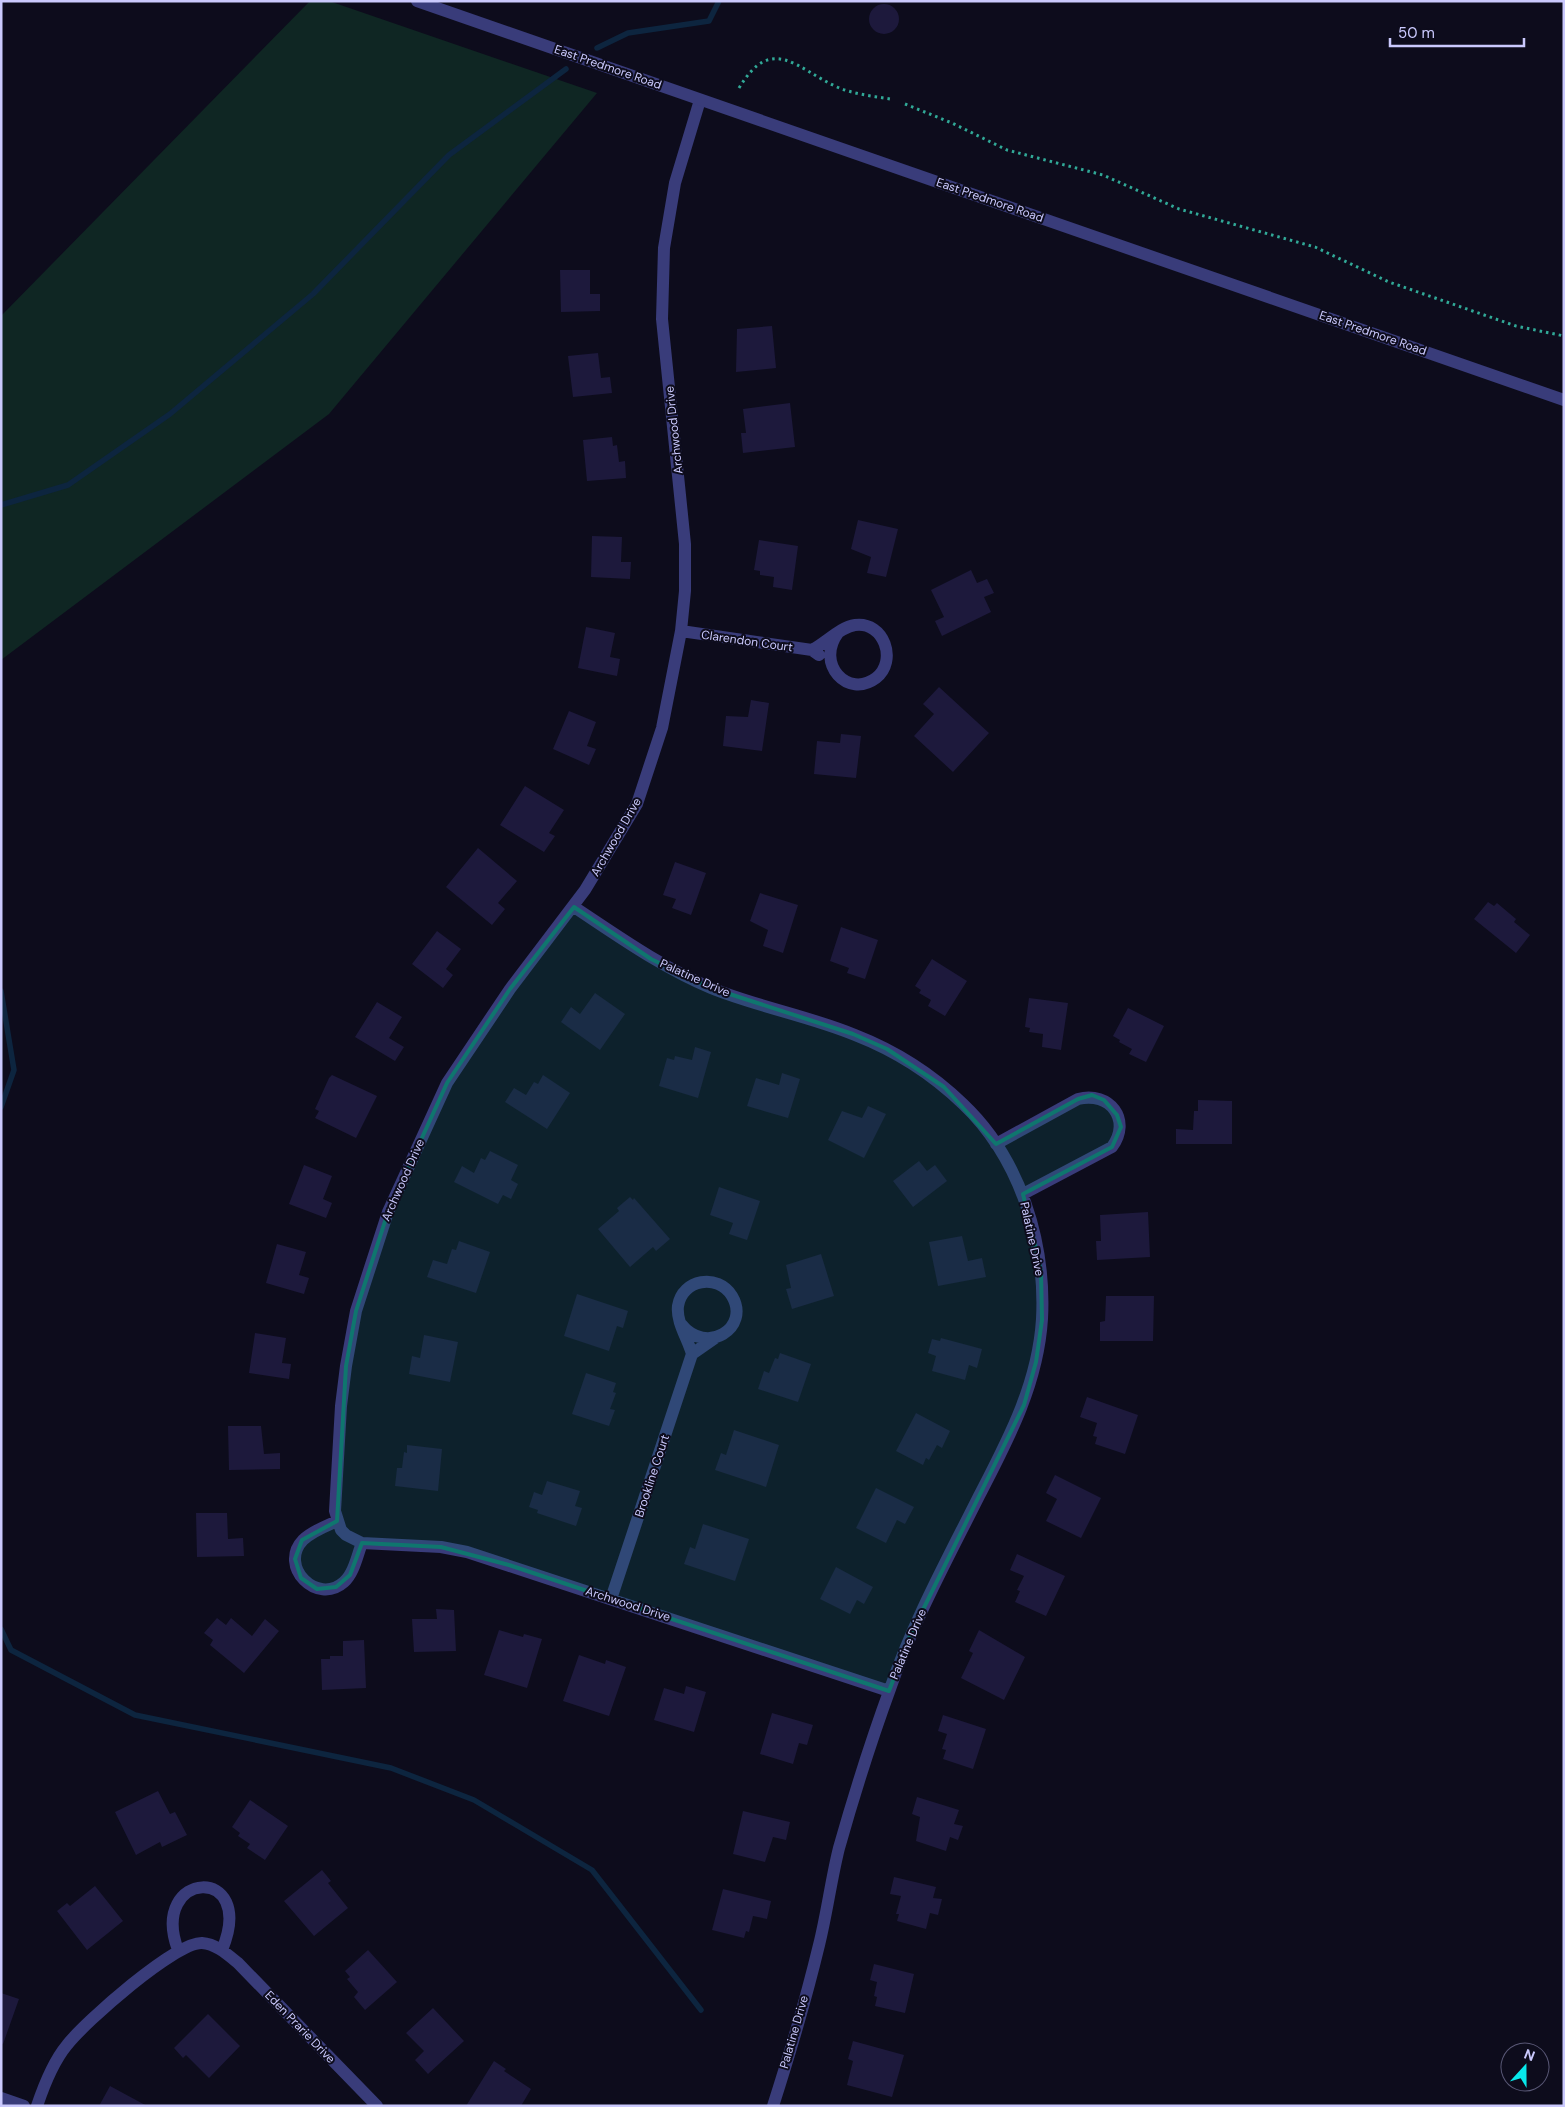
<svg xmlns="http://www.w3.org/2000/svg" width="1565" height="2107" viewBox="0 0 1565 2107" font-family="'DM Sans',sans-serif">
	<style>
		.green { fill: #0f2623 }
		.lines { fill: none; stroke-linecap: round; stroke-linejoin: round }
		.stream { stroke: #0d253f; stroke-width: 5.5 }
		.building { fill: #1d193c }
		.path { stroke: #31a997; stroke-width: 3; stroke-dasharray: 2.5 4; stroke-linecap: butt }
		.minor { stroke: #393c7a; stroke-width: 12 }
		.tertiary { stroke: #393c7a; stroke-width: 12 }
		.marked { fill: #0f766e; fill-opacity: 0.2; stroke: #0f766e; stroke-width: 4; stroke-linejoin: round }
		.labels { text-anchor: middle; stroke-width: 4; stroke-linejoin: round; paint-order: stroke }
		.street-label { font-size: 12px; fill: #cac9fd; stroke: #0d0c1c }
	</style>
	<rect width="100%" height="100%" fill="#0d0c1c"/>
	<path class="green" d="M310,1H329L597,93L329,414L1,660V316Z"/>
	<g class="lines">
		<path class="stream" d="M597,48L628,33L709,21L719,1
			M1,505L68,485L170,414L313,294L449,155L566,69
			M1,991L14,1070L1,1107
			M1,1629L11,1650L135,1715L391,1768L474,1800L592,1870L701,2010"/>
	</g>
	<path class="building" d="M869 19a15 15 0 1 1 30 0a15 15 0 1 1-30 0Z
		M560,270H590V294H600V311L561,312Z
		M772,326L776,368L736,372L737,329Z
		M598,353L601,378L610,377L612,393L573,397L568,356Z
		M790,403L795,447L743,453L741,433H746L743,409Z
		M612,437L613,446L617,445L619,462L625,461L626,478L587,481L583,440Z
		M858,520L898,529L886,577L867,573L871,557L851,549Z
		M592,536L622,537L621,562H631L630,579L591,577Z
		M759,540L798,546L792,590L773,587L774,577L760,575V571L754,570Z
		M971,570L977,583L987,579L994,593L984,597L991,612L942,636L935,621L944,617L931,590Z
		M586,627L615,633L610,657L620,659L617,676L578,668Z
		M939,687L989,733L953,772L914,736L934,714L923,704Z
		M751,700L769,703L762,751L723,746L726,716L748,717Z
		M569,711L596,722L587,746L596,749L589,765L553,749Z
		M841,734L861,736L856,778L814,774L817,741L840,743Z
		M525,786L564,810L549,833L555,836L544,852L500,825Z
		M478,848L517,881L498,903L505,909L492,925L446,887Z
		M675,862L706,873L691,915L672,908L676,899L663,895Z
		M760,893L798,905L783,953L763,946L768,930L750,921Z
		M1488,902L1494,906L1497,903L1516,919L1514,922L1530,935L1516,953L1474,919Z
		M841,927L878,940L865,979L847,973L849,968L830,961Z
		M437,931L461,949L446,969L453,975L443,988L412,964Z
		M932,959L967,981L945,1016L928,1006L931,1000L919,993L921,990L915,986Z
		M595,993L625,1014L600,1050L561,1022L571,1007L580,1014Z
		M1029,998L1068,1003L1061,1050L1042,1047L1043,1034L1029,1032L1030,1028L1025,1027Z
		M377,1002L402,1017L389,1038L404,1047L395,1061L355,1037Z
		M1128,1008L1164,1026L1146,1062L1129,1054L1132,1049L1119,1042L1120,1040L1113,1036Z
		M695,1047L711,1052L698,1098L659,1086L667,1058L674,1060L675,1056L692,1060Z
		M782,1073L800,1079L788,1118L747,1106L756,1078L779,1085Z
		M332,1075L377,1096L356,1138L315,1118L319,1111L315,1109L329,1078Z
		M543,1075L570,1093L547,1129L505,1102L514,1088L526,1095L534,1082L538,1084Z
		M1198,1100L1232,1101V1144H1176V1129L1193,1130L1194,1111H1198Z
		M868,1106L886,1114L864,1158L828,1140L842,1111L862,1118Z
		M490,1151L518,1165L511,1180L518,1184L511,1199L503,1195L498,1204L454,1182L462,1166L474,1173L481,1158L485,1160Z
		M919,1161L927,1171L935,1165L947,1181L913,1207L893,1181Z
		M304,1165L332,1176L323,1199L332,1203L326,1218L289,1204Z
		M719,1187L760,1201L747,1240L729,1234L733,1223L710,1215Z
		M630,1197L633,1200L634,1198L670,1239L656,1251L653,1247L630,1267L598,1229L619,1211L617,1208Z
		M1148,1212L1150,1257L1097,1260L1096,1241H1101L1100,1215Z
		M962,1236L968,1261L982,1258L986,1277L938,1286L929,1242Z
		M459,1241L490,1252L476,1293L427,1277L433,1260L447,1264L452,1249L456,1250Z
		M277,1244L306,1252L299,1275L309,1278L304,1294L266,1283Z
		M821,1254L834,1296L792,1309L786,1289L791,1288L786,1265Z
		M577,1294L628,1311L623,1328L617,1326L609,1351L564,1336Z
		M1106,1296H1154L1153,1341H1100V1322L1105,1321Z
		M255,1333L286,1338L282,1363L291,1364L289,1379L249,1373Z
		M424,1335L458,1342L450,1382L409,1374L412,1356L420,1358Z
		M941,1338L982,1349L977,1368L969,1365L965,1380L932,1371L936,1356L928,1353L932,1339L940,1341Z
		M780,1353L811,1364L798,1402L758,1389L764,1371L769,1373L775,1358L778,1359Z
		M586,1373L616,1383L613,1392L616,1393L610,1409L615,1410L609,1426L572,1414Z
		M1087,1397L1138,1415L1125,1454L1095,1444L1097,1437L1093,1436L1097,1423L1080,1417Z
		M916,1413L950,1431L942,1448L937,1445L929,1460L926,1458L923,1465L896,1451Z
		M228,1426H261L264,1454L280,1453V1469L229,1470Z
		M734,1430L779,1445L766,1487L715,1470L721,1453L726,1455Z
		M407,1445L442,1449L438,1491L395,1486L397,1468H402L404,1452L407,1453Z
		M1055,1475L1101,1498L1081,1538L1046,1521L1057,1499L1046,1493Z
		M547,1481L580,1491L575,1506L582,1508L576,1526L537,1513L538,1510L529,1507L534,1492L542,1495Z
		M876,1488L914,1507L905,1524L897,1520L886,1543L856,1528Z
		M196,1513H227L228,1539L243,1538L244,1556L197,1557Z
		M703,1524L749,1539L735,1581L684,1564L690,1547L695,1549Z
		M1017,1554L1065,1576L1046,1616L1015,1602L1020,1591L1017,1590L1024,1576L1010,1570Z
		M836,1567L873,1587L864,1604L857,1600L850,1614L820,1599Z
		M436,1609L454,1610L456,1651L414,1652L412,1619H437Z
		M217,1618L226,1625L231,1618L252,1636L265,1619L279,1631L244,1673L210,1645L213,1640L204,1633Z
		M499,1630L523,1637L524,1634L542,1639L527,1688L484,1675Z
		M979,1630L1025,1657L1004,1700L961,1678L973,1653L969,1651Z
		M364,1640L366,1688L322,1690L321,1659H330V1656H343V1641Z
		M579,1655L605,1664L606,1660L626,1667L609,1716L563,1701Z
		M686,1686L706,1692L694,1732L654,1720L664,1688L684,1694Z
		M772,1713L813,1725L807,1745L799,1743L793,1764L760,1754Z
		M943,1715L986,1729L973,1769L943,1759L946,1750L942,1749L947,1734L938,1731Z
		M158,1791L170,1814L175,1812L187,1835L162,1847L160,1842L136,1855L115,1812Z
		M917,1797L959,1810L954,1824L963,1826L958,1840L950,1837L946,1851L916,1841L920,1817L912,1814Z
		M250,1800L288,1826L265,1860L247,1848L250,1844L238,1836L240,1833L232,1827Z
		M743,1811L790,1822L786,1840L773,1837L765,1862L733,1854Z
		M322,1870L331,1881L328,1883L348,1908L314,1936L284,1901Z
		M894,1877L936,1887L933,1898L942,1899L938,1915L930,1913L926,1929L897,1921L899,1914H896L901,1896L890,1894Z
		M95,1886L123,1921L87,1950L57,1911L67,1903L70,1906Z
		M723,1889L771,1901L767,1919L753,1916L749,1932L746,1931L744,1938L712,1930Z
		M368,1950L397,1982L365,2010L354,1997L358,1992L347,1979L350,1977L345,1971Z
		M874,1964L914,1974L905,2013L875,2006L877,1997L874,1996L877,1982L870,1980Z
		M1,1993L19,1999L3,2044L1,2043Z
		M433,2008L464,2041L428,2074L415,2060L424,2051L406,2033Z
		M208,2014L240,2046L209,2078L186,2055L183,2058L174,2048Z
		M853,2041L904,2055L892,2097L847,2085L853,2061L848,2059Z
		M494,2061L506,2069L504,2071L531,2089L521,2106H466Z
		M110,2086L147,2106H99Z"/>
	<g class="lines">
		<path class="path" d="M739,88C772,33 797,69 837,87C853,94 872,96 890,99
			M905,104L952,123L1007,150L1103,175L1179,209L1315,247L1389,282L1516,326L1564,336"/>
		<path class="minor" d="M700,100L675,183L664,248L662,319L685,544V591L681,631L662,728L637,804L585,890L510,989L447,1083L388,1212L356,1311L346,1366L341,1406L335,1511L341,1530L346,1535L362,1543L441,1547L467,1552L889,1691
			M681,631L812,650L819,655
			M812,650C826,643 840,627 855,625C884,621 898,661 876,678C848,699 815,664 838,633
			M574,907C618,936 661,967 711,988C758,1007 809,1016 855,1035C896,1051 932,1074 963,1104C1020,1158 1046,1242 1042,1319C1038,1384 1008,1440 979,1496C947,1560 913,1622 890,1689C871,1741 854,1795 839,1848C831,1880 827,1913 819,1945C806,1999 790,2053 773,2106
			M996,1144L1078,1099C1110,1091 1132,1120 1112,1147L1023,1194
			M681,1324C706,1356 751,1328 732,1296C718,1273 682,1279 678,1306C676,1322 688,1339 692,1354
			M337,1521C326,1526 312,1531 303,1540C278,1566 317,1606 344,1582C354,1573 357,1556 362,1543
			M611,1599L692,1354L715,1338
			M178,1950C148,1870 258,1863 222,1950
			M1,2098L24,2106
			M37,2106C44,2085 53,2062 67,2045C85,2022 175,1942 202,1943C216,1944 227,1954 238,1963L377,2106"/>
		<path class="tertiary" d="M417,1L1564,400"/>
	</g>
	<path class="marked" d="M574,907L651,959L711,988L853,1034L887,1049L944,1087L996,1144L1078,1099L1092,1095L1104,1100L1117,1115L1121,1127L1112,1147L1023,1194L1041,1271L1042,1320L1036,1362L1024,1405L910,1636L889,1691L509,1565L441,1547L362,1543L350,1575L336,1587L317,1589L301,1578L295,1559L302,1540L337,1521L346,1366L356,1311L388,1212L447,1083L510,989Z"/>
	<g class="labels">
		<g class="street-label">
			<text transform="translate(608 67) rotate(19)" y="4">East Predmore Road</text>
			<text transform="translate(990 200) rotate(19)" y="4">East Predmore Road</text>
			<text transform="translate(1373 333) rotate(19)" y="4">East Predmore Road</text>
			<text transform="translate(674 430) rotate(-96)" y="4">Archwood Drive</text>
			<text transform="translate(747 641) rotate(8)" y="4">Clarendon Court</text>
			<text transform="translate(616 837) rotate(-60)" y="4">Archwood Drive</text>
			<text transform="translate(695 978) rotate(24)" y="4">Palatine Drive</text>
			<text transform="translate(403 1180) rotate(-66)" y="4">Archwood Drive</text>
			<text transform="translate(1032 1239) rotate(78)" y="4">Palatine Drive</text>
			<text transform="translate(652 1476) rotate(-72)" y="4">Brookline Court</text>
			<text transform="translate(628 1604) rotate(18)" y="4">Archwood Drive</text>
			<text transform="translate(908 1644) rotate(-67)" y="4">Palatine Drive</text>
			<text transform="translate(300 2027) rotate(46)" y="4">Eden Prarie Drive</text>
			<text transform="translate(794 2032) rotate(-74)" y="4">Palatine Drive</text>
		</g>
	</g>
	<rect width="1565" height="2107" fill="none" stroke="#cac9fd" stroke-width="5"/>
	<g transform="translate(1525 2067) rotate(21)"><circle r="24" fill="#0d0c1c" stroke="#595876"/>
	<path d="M0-4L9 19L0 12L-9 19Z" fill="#08e8ea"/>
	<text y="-8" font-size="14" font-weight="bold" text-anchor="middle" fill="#cac9fd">N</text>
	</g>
	<path d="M1390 38v8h134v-8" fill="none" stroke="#cac9fd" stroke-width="2.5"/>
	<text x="1398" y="38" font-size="15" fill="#cac9fd" stroke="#0d0c1c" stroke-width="4" paint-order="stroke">50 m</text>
</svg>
